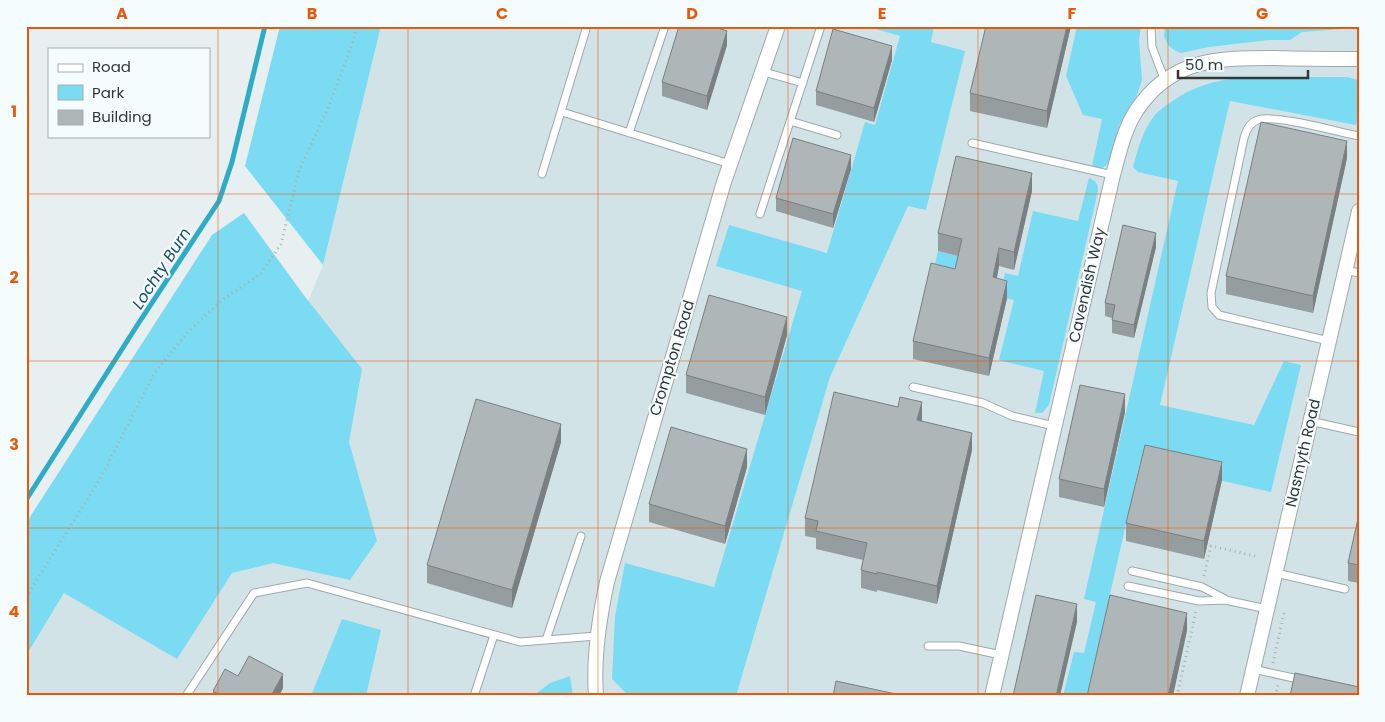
<svg xmlns="http://www.w3.org/2000/svg" width="1385" height="722" viewBox="0 0 1385 722" font-family="Poppins,sans-serif">
	<style>
		.built { fill: #d2e3e8 }
		.green { fill: #7adbf2 }
		.lines { fill: none; stroke-linecap: round; stroke-linejoin: round }
		.stream { stroke: #2dacc6; stroke-width: 5 }
		.lane-casing { stroke: #a1a8aa; stroke-width: 9 }
		.street-casing { stroke: #a1a8aa; stroke-width: 16 }
		.path { stroke: #a9b0b1; stroke-width: 3; stroke-dasharray: 1 4; stroke-linecap: butt }
		.lane { stroke: #fff; stroke-width: 7 }
		.street { stroke: #fff; stroke-width: 14 }
		.wall { fill: #969d9e }
		.shaded-wall { fill: #7a7f81 }
		.building { fill: #aeb6b8; stroke: #7a7f81 }
		.grid { fill: none; stroke: #e8590c; stroke-width: 1; stroke-opacity: 0.55 }
		.labels { text-anchor: middle; stroke-width: 4.5; stroke-linejoin: round; paint-order: stroke }
		.street-label { font-size: 15px; fill: #343738; stroke: #f4fcfe }
		.water-label { font-size: 16px; font-style: italic; fill: #1d505b; stroke: #f4fcfe }
		.neatline { fill: none; stroke: #e8590c; stroke-width: 2 }
		.grid-label { font-size: 16px; text-anchor: middle; font-weight: bold; fill: #e8590c }
	</style>
	<rect width="100%" height="100%" fill="#e7eff1"/>
	<path class="built" d="M381,26H1359V696H26V656L64,593L238,473L323,265Z"/>
	<path class="green" d="M280,26H381L323,265L245,166Z
		M865,26H934L931,42L965,51L926,210L908,206L830,377L736,696H629L612,679L615,616L625,563L714,587L802,291L716,266L729,225L827,253L865,122L875,125L900,36Z
		M1077,26H1141L1139,40L1142,80L1137,95L1119,126L1109,161C1105,170 1100,168 1092,166L1102,119L1083,115L1066,76Z
		M1165,26H1240L1250,28L1251,26H1343L1342,29L1302,32L1290,40H1269L1209,47L1181,53L1174,50L1168,45L1164,36Z
		M1249,77H1347L1359,80V113L1356,125L1230,101L1160,405L1254,425L1284,361L1301,365L1271,492L1140,462L1087,696H1063L1074,652L1084,653L1096,602L1084,599L1178,181L1138,172L1133,167C1138,149 1143,129 1155,115C1160,109 1168,104 1174,100C1198,84 1221,79 1249,77Z
		M1089,178C1095,180 1099,184 1098,191L1049,405L1042,413H1035L1044,371L999,360L1014,300L931,281L938,251L962,257L1003,283L1005,273L1018,276L1033,211L1078,221Z
		M244,213L303,294L362,369L349,442L377,541L350,580L273,563L232,573L177,659L64,593L26,656V523L212,235Z
		M342,619L381,630L366,696H311Z
		M570,676L573,696H533L550,683Z"/>
	<g class="lines">
		<path class="stream" d="M26,500L138,324L219,201L232,162L265,26"/>
		<g class="lane-casing">
			<path id="lane" d="M1151,26L1152,47L1165,81
				M761,71L803,83
				M562,112L730,164
				M790,121L837,135
				M629,133L665,26
				M972,143L1113,175
				M542,174L587,26
				M760,214L821,26
				M1345,270L1359,273
				M1329,341L1219,315L1212,307L1211,293L1244,138C1246,131 1250,122 1258,120C1274,114 1338,132 1359,136
				M913,387L983,403L1012,416L1054,426
				M1310,421L1359,432
				M1132,571L1202,587L1225,599
				M1276,573L1345,589
				M1128,586L1199,601L1225,600L1267,609
				M546,640L581,536
				M928,646H959L1001,655
				M1253,669L1298,679
				M186,696L254,593L307,583L520,642L597,636
				M474,696L494,635"/>
		</g>
		<g class="street-casing">
			<path id="street" d="M596,696C593,657 599,619 607,582L724,182L778,26
				M992,696L1113,175C1119,153 1124,130 1136,111C1171,58 1218,58 1275,58C1303,59 1331,59 1359,59
				M1247,696L1359,211"/>
		</g>
		<path class="path" d="M1204,576L1211,546L1259,557
			M26,597L100,479L155,372L187,333L221,301L261,273L281,244L299,171L329,106L353,41L357,26
			M1273,663L1284,613
			M1177,696L1196,611
			M1275,696L1278,685"/>
		<use href="#lane" class="lane"/>
		<use href="#street" class="street"/>
	</g>
	<path class="wall" d="M1071,26L1047,128L970,111V93Z
		M727,45L707,110L662,96V82Z
		M892,60L874,122L816,105V91Z
		M1347,158L1313,313L1226,294V276Z
		M851,169L833,228L776,211V198Z
		M1032,191L1014,270L999,266L997,278L1007,298L989,376L913,359V341L955,269L958,256L938,251V233Z
		M1156,247L1134,338L1112,333V318L1105,316V303Z
		M787,335L765,415L686,393V375Z
		M1125,412L1104,507L1059,497V479Z
		M922,420L921,421L972,450L937,604L877,590V592L861,588V570L863,560L816,549V538L805,536V518Z
		M561,442L512,608L427,583V565Z
		M747,467L725,544L649,522V504Z
		M1222,480L1204,559L1126,541V523Z
		M1359,514V583L1348,581V563Z
		M238,676L283,688L279,696H213V691Z"/>
	<path class="shaded-wall" d="M1067,26H1071L1047,128V111Z
		M727,31V45L707,110V96Z
		M892,46V60L874,122V108Z
		M1347,141V158L1313,313V296Z
		M851,155V169L833,228V214Z
		M1032,173V191L1014,270V252Z
		M1156,233V247L1134,338V325Z
		M999,248V266L993,295V277Z
		M1007,281V298L989,376V358Z
		M787,317V335L765,415V397Z
		M1125,394V412L1104,507V489Z
		M922,402V420L917,438V420Z
		M561,424V442L512,608V590Z
		M972,433V450L937,604V586Z
		M747,449V467L725,544V526Z
		M1222,462V480L1204,559V541Z
		M1077,604V622L1060,696H1056Z
		M1187,613V631L1173,696H1168Z
		M283,674V688L279,696H271Z"/>
	<path class="building" d="M679,26H712L727,31L707,96L662,82Z
		M986,26H1067L1047,111L970,93Z
		M833,29L892,46L874,108L816,91Z
		M1261,122L1347,141L1313,296L1226,276Z
		M793,138L851,155L833,214L776,198Z
		M956,156L1032,173L1014,252L999,248L993,277L1007,281L989,358L913,341L931,263L955,269L962,239L938,233Z
		M1123,225L1156,233L1134,325L1112,320L1115,305L1105,303Z
		M709,295L787,317L765,397L686,375Z
		M1080,385L1125,394L1104,489L1059,479Z
		M834,392L898,407L900,397L922,402L917,420L972,433L937,586L877,572V574L861,570L867,543L816,531L818,521L805,518Z
		M476,399L561,424L512,590L427,565Z
		M671,427L747,449L725,526L649,504Z
		M1145,445L1222,462L1204,541L1126,523Z
		M1359,514V565L1348,563Z
		M1036,595L1077,604L1056,696H1013Z
		M1110,595L1187,613L1168,696H1087Z
		M249,656L283,674L271,696H222L213,691L225,669L238,676Z
		M1295,673L1359,687V696H1290Z
		M836,681L905,696H833Z"/>
	<path class="grid" d="M218,26V696M408,26V696M598,26V696M788,26V696M978,26V696M1168,26V696M26,194H1359M26,361H1359M26,528H1359"/>
	<g class="labels">
		<g class="street-label">
			<text transform="translate(1087 285) rotate(-77)" y="5">Cavendish Way</text>
			<text transform="translate(672 358) rotate(-73)" y="5">Crompton Road</text>
			<text transform="translate(1303 453) rotate(-77)" y="5">Nasmyth Road</text>
		</g>
		<g class="water-label">
			<text transform="translate(161 268) rotate(-57)" y="6">Lochty Burn</text>
		</g>
	</g>
	<rect width="1385" height="722" fill="none" stroke="#f4fcfe" stroke-width="55"/>
	<rect x="48" y="48" width="162" height="90" fill="#f4fcfe" stroke="#a7adaf"/>
	<rect x="58" y="64" width="25" height="8" fill="#ffffff" stroke="#a7adaf"/>
	<text x="92" y="72" font-size="15" fill="#343738">Road</text>
	<rect x="58" y="85" width="25" height="15" fill="#7adbf2" stroke="#a7adaf"/>
	<text x="92" y="98" font-size="15" fill="#343738">Park</text>
	<rect x="58" y="110" width="25" height="15" fill="#aeb6b8" stroke="#a7adaf"/>
	<text x="92" y="122" font-size="15" fill="#343738">Building</text>
	<path d="M1178 70v8h130v-8" fill="none" stroke="#343738" stroke-width="2.5"/>
	<text x="1185" y="70" font-size="15" fill="#343738" stroke="#f4fcfe" stroke-width="4" paint-order="stroke">50 m</text>
	<rect x="28" y="28" width="1330" height="666" class="neatline"/>
	<g class="grid-label">
		<text x="122" y="19">A</text>
		<text x="312" y="19">B</text>
		<text x="502" y="19">C</text>
		<text x="692" y="19">D</text>
		<text x="882" y="19">E</text>
		<text x="1072" y="19">F</text>
		<text x="1262" y="19">G</text>
		<text x="14" y="117">1</text>
		<text x="14" y="283">2</text>
		<text x="14" y="450">3</text>
		<text x="14" y="617">4</text>
	</g>
</svg>
